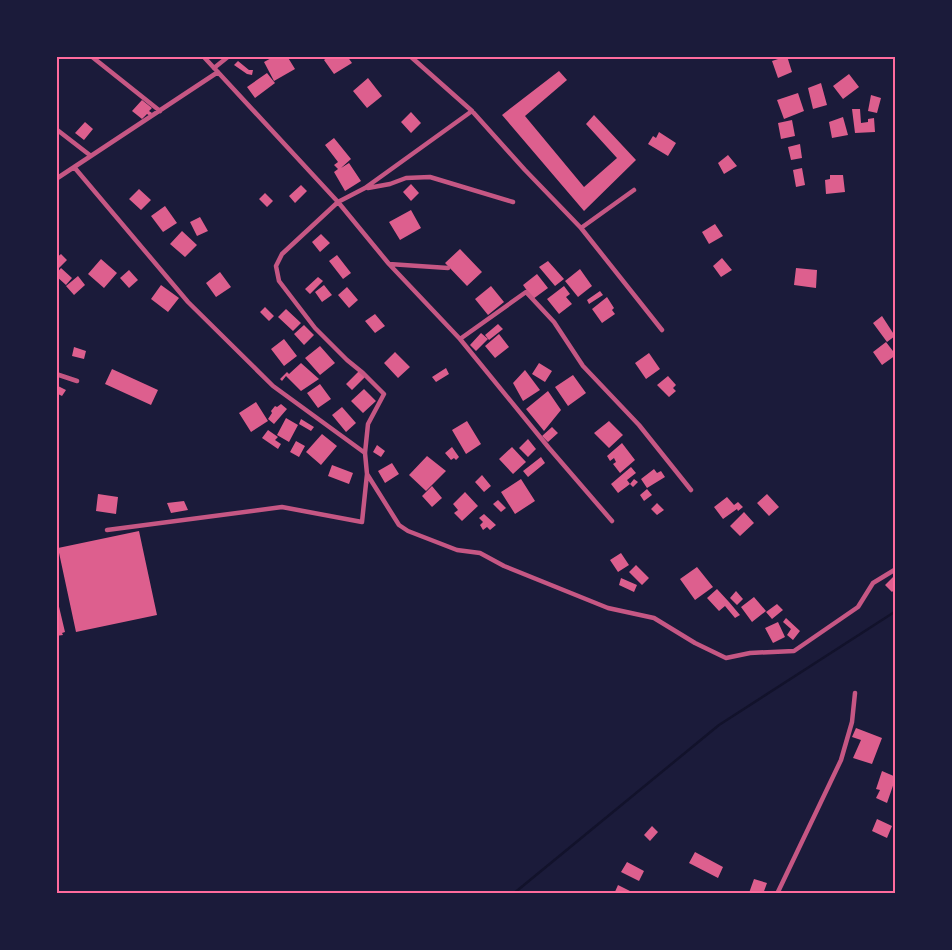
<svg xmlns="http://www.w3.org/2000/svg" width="952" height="950" viewBox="0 0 952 950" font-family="Karla,sans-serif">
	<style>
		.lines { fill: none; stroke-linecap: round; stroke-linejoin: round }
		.stream { stroke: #12122b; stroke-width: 2.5 }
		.building { fill: #dd5f8e }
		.minor { stroke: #c65784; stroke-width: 4.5 }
		.neatline { fill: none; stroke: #ff6b9d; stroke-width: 2 }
	</style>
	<rect width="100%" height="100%" fill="#1b1b3a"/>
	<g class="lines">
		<path class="stream" d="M513,894L719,725L896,611"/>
	</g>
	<path class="building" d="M275,56H287L295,69L274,81L264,62Z
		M329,56H347L352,63L334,74L324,60Z
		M787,56L792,72L778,78L772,61Z
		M238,61L249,70H253L252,75L247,74L234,65Z
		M559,71L567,80L525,116L584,187L617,158L586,124L594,115L636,160L584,211L502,115Z
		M267,73L275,83L255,98L247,87Z
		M849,74L859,87L843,99L833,86Z
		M368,78L382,96L367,108L353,91Z
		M821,83L827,105L813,109L808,88Z
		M798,93L804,111L784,119L777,100Z
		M871,95L881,98L877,113L868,111Z
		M142,100L152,108L149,111L152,113L150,116L147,114L142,119L132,111Z
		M852,109H860L861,123L868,122V119L874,118L875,132L855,133Z
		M411,112L421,123L411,133L401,122Z
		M843,117L848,135L832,138L829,122Z
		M792,120L795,136L781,139L778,123Z
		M85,122L93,129L84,140L75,133Z
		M659,132L676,143L668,156L648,144L653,136L656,138Z
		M334,138L351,159L341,168L349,163L361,181L345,191L334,172L338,169L334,165L338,162L325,145Z
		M800,144L802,158L791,160L788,147Z
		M728,155L737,166L724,174L718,163Z
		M802,168L805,185L796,187L793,170Z
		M830,175H843L845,192L826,194L825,180L830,179Z
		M411,184L419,193L411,201L403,192Z
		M301,185L307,191L295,203L289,196Z
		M139,189L151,200L141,210L129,199Z
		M265,193L273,201L267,207L259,199Z
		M165,206L177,223L163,232L151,216Z
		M411,210L421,228L400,240L389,222Z
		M200,217L208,231L197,236L190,222Z
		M715,224L723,236L709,244L702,232Z
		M182,231L197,245L185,257L170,244Z
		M321,234L330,243L320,252L312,242Z
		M460,249L482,272L467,286L445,263Z
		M61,254L67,260L56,271V258Z
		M337,255L351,273L343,279L329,261Z
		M722,258L732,270L721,277L713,266Z
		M101,259L117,273L104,288L88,274Z
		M548,261L564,279L555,286L539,267Z
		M61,268L72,278L66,285L56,276V274Z
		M796,268L817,270L816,288L794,285Z
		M580,269L592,286L578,297L565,281Z
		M129,270L138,280L129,288L120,278Z
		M220,272L231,287L216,297L206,283Z
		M537,274L548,288L533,299L523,285Z
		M78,276L85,285L74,295L66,286Z
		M318,277L323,281L310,294L305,289Z
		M161,285L179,298L168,312L151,299Z
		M324,285L332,295L322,302L315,292Z
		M491,286L504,302L488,315L475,299Z
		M564,286L570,294L566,297L572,304L559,314L547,299Z
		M347,287L358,300L349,308L338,295Z
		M600,291L603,295L589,304L587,300Z
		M607,297L614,308L612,310L615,314L602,323L592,309Z
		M265,307L274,316L269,321L260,312Z
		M286,309L301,323L293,331L278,317Z
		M375,314L385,326L375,333L365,321Z
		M882,316L895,336L887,342L873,323Z
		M498,324L503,329L489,340L485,335Z
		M304,325L314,335L304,345L294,334Z
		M481,333L488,339L476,351L470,345Z
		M499,334L509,347L495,358L485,346Z
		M284,339L297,356L284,366L271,349Z
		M886,342L896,355L882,365L873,352Z
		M320,346L335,363L320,375L305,358Z
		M74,347L86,351L84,359L72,356Z
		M395,352L410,367L398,378L384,363Z
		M649,353L660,369L646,379L635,363Z
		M301,363L319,379L301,391L286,376L282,381L280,379L287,372L289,374Z
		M539,363L552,371L545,382L532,374Z
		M446,368L449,374L436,382L432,377Z
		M112,369L158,390L151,405L105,384Z
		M525,370L540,390L523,401L513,383Z
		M359,371L365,377L352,390L346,384Z
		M573,375L586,393L568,406L555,387Z
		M668,376L676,385L673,388L676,391L669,397L657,385Z
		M320,384L331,399L318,408L307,393Z
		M56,385L66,390L62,396L56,393Z
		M364,389L376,401L363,413L351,401Z
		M548,391L561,410L544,431L526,409Z
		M256,402L268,421L251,432L239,413Z
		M281,404L287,409L274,424L268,419L272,413L271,411L275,406L277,407Z
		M342,407L356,423L346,432L332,415Z
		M286,418L298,425L289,442L277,435Z
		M301,419L314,427L311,431L299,424Z
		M467,421L481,444L466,454L452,430Z
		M609,421L623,435L609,448L594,433Z
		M552,427L558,433L548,442L542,436Z
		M268,430L278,437L275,440L281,444L278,449L262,438Z
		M322,434L337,446L321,465L306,452Z
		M528,439L536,449L528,457L519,448Z
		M296,441L305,446L299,457L290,452Z
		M622,443L635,460L620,473L613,464L616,462L614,458L610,461L607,456Z
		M377,445L385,451L381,457L373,452Z
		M452,447L459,457L456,460L454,458L451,460L445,453Z
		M512,447L526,462L513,474L499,459Z
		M427,456L446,471L426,491L409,475Z
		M541,457L545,463L528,477L523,471Z
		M392,463L399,474L385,483L378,471Z
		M332,465L353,473L349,484L328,476Z
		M631,467L636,473L627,480L630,484L634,479L638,482L633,487L630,484L618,493L611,484Z
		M654,469L657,473L661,471L665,477L647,488L641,479Z
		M482,475L491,486L484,492L475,482Z
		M521,479L535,501L515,514L501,492Z
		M432,486L442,498L432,507L422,496Z
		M647,489L652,495L644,501L640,495Z
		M465,492L478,506L462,521L454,513L458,510L453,504Z
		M98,494L118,497L116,514L96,511Z
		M767,494L779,507L769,516L757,503Z
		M727,497L734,505L738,502L743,507L738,511L737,509L723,519L714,507Z
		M498,500L506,508L501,512L493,504Z
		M184,501L188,510L171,513L167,503Z
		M657,503L664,510L657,515L651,509Z
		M744,512L754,523L740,536L730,526Z
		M484,514L496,525L490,530L487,527L483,530L480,525L483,522L479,518Z
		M139,531L157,615L76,632L58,548Z
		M621,553L629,565L618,572L610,560Z
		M636,565L649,578L642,585L629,572Z
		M697,567L713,587L695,600L680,579Z
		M894,576L896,588L892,592L885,585Z
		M621,578L637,585L634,592L619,585Z
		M717,589L729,602L740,615L735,618L725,606L719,611L707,598Z
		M736,591L743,599L737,605L730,598Z
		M56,594L65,632L62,633L63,635L56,636Z
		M754,597L766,611L752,622L741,607Z
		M777,604L783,610L772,619L766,612Z
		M786,618L800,631L793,640L787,635L791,629L783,622Z
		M778,622L785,637L773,643L765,628Z
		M856,728L882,738L872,764L853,758L861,740L852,737Z
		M882,771L896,777L887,803L876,798L880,790L876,789Z
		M877,819L892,826L887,838L872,831Z
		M652,826L658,832L650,841L644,835Z
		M695,852L723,867L718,878L689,863Z
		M627,862L644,871L639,881L621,872Z
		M754,879L767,883L763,894L749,893Z
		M618,885L636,894H614Z"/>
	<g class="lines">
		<path class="minor" d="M91,56L160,111
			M203,56L338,202L389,264L460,339L549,448L612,521
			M410,56L472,111
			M214,68L229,56
			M56,129L91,156
			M74,167L188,302L273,386L365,453
			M56,179L218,72
			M368,188L390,184L406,178L430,177L513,202
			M581,228L634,190
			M389,264L448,268
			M662,330L581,228L525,170L472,111L365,188L338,202L282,254L276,266L279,281L315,328L347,360L363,373L384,394L368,424L365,453L367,474L399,525L408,531L457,550L480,553L504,566L608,608L654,618L695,643L726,658L750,653L794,651L858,607L873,583L896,569
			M460,339L526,292L554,322L583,366L639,425L691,490
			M56,374L77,381
			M107,530L282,507L362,522L367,474
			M777,894L841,760L852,722L855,693"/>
	</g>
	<rect width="952" height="950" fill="none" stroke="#1b1b3a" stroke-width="115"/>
	<rect x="58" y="58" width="836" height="834" class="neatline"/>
</svg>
